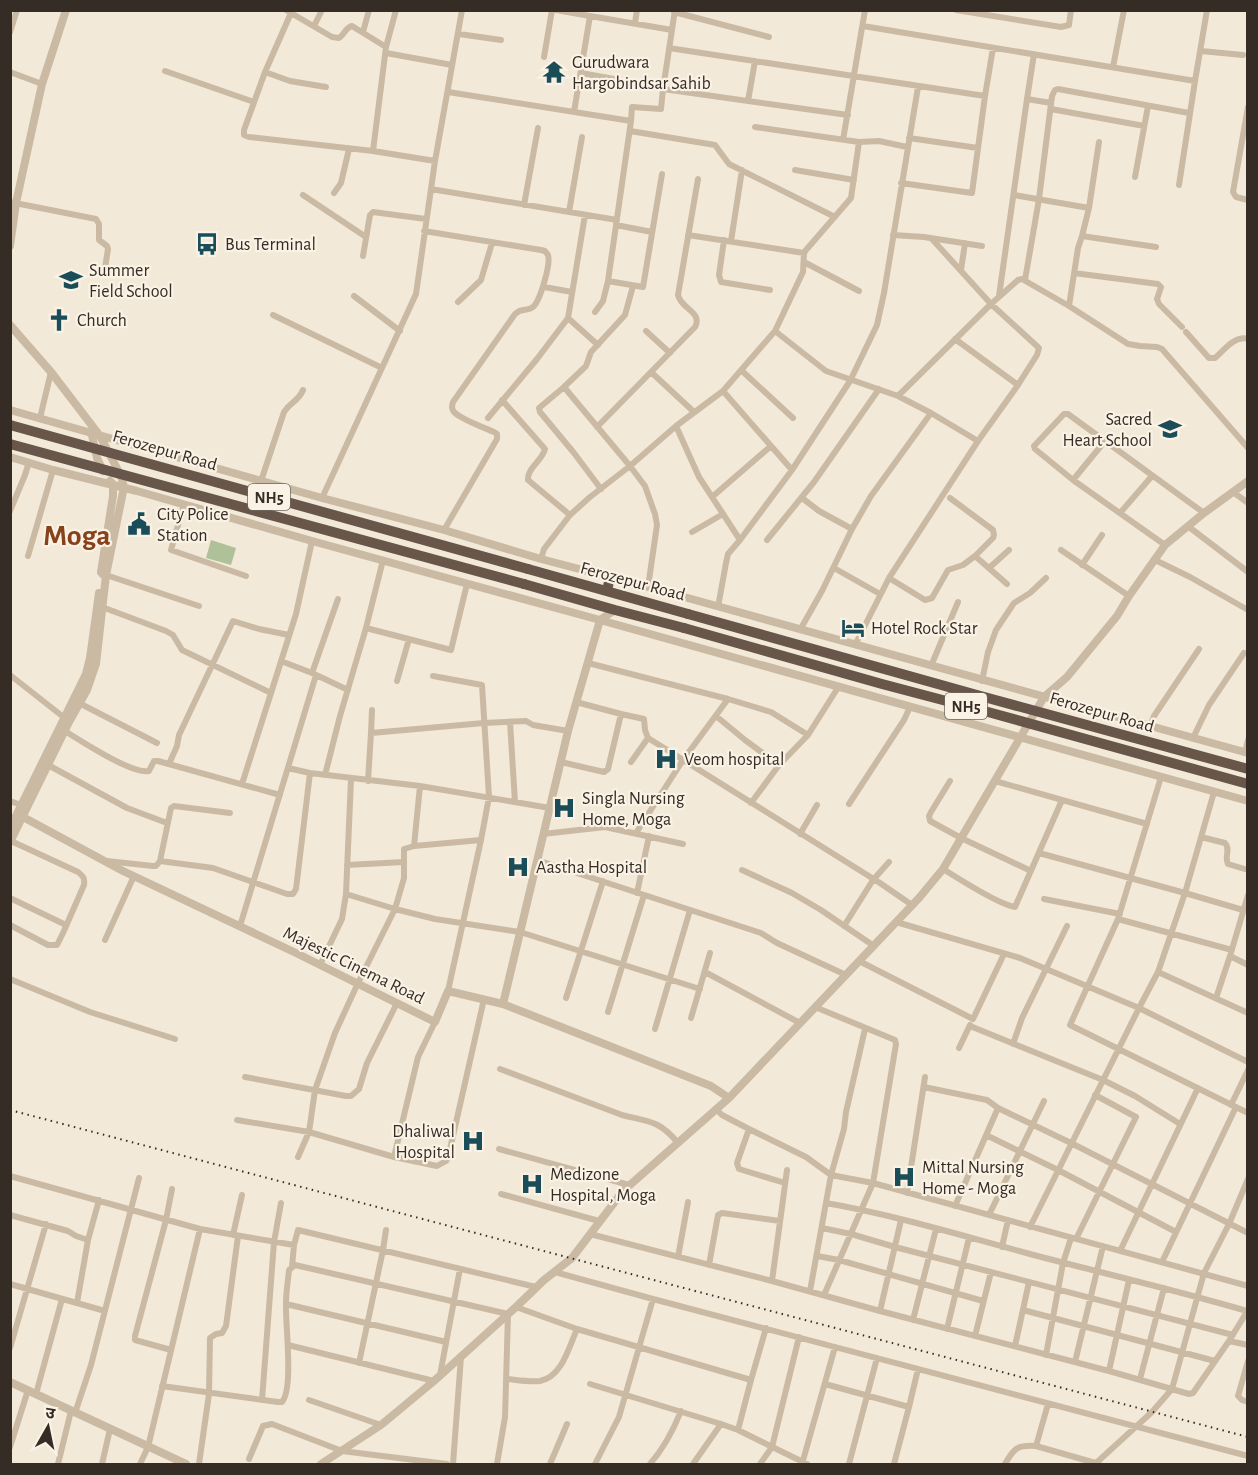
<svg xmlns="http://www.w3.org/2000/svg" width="1258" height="1475" viewBox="0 0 1258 1475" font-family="'Alegreya Sans','Noto Sans Devanagari',sans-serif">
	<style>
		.green { fill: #aec198 }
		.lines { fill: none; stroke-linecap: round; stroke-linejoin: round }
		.minor { stroke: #cabaa4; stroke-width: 6 }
		.tertiary { stroke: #cabaa4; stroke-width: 8 }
		.trunk { stroke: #675649; stroke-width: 10 }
		.rail { stroke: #352c26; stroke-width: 2; stroke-dasharray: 1.5 4.5; stroke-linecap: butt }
		.trunk-bridge { stroke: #675649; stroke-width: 10 }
		.labels { text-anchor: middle; stroke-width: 4.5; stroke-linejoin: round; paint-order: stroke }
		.shield { fill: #faf2e4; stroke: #70675f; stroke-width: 1.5 }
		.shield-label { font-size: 16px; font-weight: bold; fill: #352c26 }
		.poi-label { font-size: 18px; fill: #352c26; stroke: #faf2e4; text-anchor: start }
		.street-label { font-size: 18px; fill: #352c26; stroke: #faf2e4 }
		.town-label { font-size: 30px; font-weight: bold; fill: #87421c; stroke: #faf2e4 }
	</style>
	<rect width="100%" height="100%" fill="#f2e9d8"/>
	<path class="green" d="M211,540L236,548L231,565L206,558Z"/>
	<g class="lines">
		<path class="minor" d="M286,10L291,13L265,72L244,130V135L249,137L373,151L435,161
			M556,10L590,16
			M956,10L1061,27L1069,25L1071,10
			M674,12L769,37
			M291,13L332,37L339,38C344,35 346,27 352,26L386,47L373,151
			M635,23L637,10
			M314,26L322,10
			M863,26L1195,81L1179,185
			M10,32L17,10
			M363,32L369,10
			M459,34L501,40
			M386,47L396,10
			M669,48L985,96L972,193L901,183
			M1201,51L1243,55
			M386,53L452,65
			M544,57L552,10
			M1113,67L1124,10
			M165,71L254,102
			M10,72L42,84
			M265,72L290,81L326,87
			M581,73L614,79
			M1195,81L1207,10
			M663,89L675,10
			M448,92L631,121L608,281L603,301L595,312
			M985,96L993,48
			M1027,99L1051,103
			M748,101L755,61
			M1248,107L1233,192L1236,197L1248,200
			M1051,109L1144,126
			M574,112L590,16L672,30
			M631,121L632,107L661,109L663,89L848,115
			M755,127L859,142L879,141L907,147
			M630,131L715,145L729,164L835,217
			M909,138L978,148
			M843,140L865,10
			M795,170L854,180
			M1135,177L1148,106
			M431,189L617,220
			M334,193L341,183L349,149
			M303,195L366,237
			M1014,195L1089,208L1099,142
			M10,202L96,219L99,224V240L107,246L108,249L105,268
			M524,205L538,128
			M569,212L582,137
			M616,225L652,232
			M424,231L541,250L545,251C546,253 548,254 548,255C551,264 540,301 533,307C527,312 522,307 515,314L453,402C452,406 451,408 454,412C460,419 485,428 494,432L497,434V439L444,530
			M688,235L804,253
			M893,235L924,237L982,246
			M1082,236L1089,208
			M932,239L991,304L1039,348L1037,355L1018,385
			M724,240L719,275L721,282L770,290
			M731,241L742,170
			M363,256L370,215L373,212L426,219
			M804,262L859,291
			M961,270L965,243
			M1074,273L1158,284L1161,287L1157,299L1159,304L1182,327
			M1025,280L1039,199L1052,96L1055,90L1058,89L1189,113
			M608,281L643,287L662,174
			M544,287L572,292
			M354,296L400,331
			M999,296L1027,99L1034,54
			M458,302L481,280L492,243
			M1069,306L1078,248L1082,236L1156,247
			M273,315L382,368
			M568,318L598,345
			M646,331L670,353
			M775,331L826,371L898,396L931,413L978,441L889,578L855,645
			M1186,332L1209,358H1215C1224,350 1235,335 1248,339
			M955,339L1018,385L978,441
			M741,370L793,418
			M564,387L630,466L645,486L655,514L657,525L648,587
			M723,391L792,470
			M898,396L991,304L1018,280L1022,279L1069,306L1128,344L1140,346L1157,347L1162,349L1248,448
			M502,400L545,449C542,461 527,468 528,480L570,515
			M694,412L651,372L695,327C703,312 681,309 678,295L698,179
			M40,418L51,372
			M488,418L537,359L568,318L585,215
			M676,426L699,477L740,540
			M597,427L651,372
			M1073,480L1105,441
			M261,481L284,412C290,402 298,402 303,390
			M601,489L574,453L540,412L539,408L564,387L586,366L591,352L625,315L633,286
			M1233,492L1248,503
			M712,497L771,446
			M322,498L416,294L435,161L462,10
			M802,498L819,511L852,529
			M184,504L171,550L246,576
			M10,511L25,475L29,462
			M1120,513L1152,476
			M1189,527L1248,572
			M692,532L723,514
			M767,540L814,482L879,389
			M1165,545L1073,480L1035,449L1034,446L1064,414H1068L1204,513
			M1061,550L1129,596
			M28,556L53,470
			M975,556L1007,584
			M541,559L544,549L570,515L590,497L630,466L676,426L723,391L775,331L803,272L804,253L806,250L851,198L859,142
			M1155,560L1190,577L1248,610
			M1082,565L1102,535
			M834,568L880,594
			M989,568L1009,550
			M102,575H106L199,606
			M889,578L925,600L932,598L948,570L963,565L975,556L993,538L994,535L993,530L950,498
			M338,599L312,673L348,690
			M102,607L166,631L173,635L182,650L271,693L296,614L312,541
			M718,607L726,563L728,554L740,540L792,470L850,381L877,325L884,293L918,87
			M366,628L383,560
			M800,630L822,591L852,529L871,496L931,413
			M281,661L312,673
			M588,663L728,699L771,712L808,735
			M931,666L958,602
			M10,675L66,719
			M433,676L482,685L489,797L481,840L448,991
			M397,681L409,639
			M982,681L988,652L996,630L1014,603L1030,593L1046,578
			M79,703L157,743
			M621,714L644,719L645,730L648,738L880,883L912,905
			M716,716L745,740L779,765
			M510,722L515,802
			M1150,726L1154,716L1199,649
			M65,731C81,741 133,775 149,771L154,761H158L280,795
			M371,733L372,710
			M1193,738L1209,705L1244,653
			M1245,753L1248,740
			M561,762L604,772L608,769L621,714L576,702
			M631,762L648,738
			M169,764L177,746L179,735L233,621L259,629L289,635
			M48,765L127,808L167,823
			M310,773L420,786L550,808
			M325,775L340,716L366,628L451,650L467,584
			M1161,777L1118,919L1070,1025L1248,1113
			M368,781L371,733L484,723L526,721L533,725L568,731
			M950,781L931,812L929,816L930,821L961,838L1031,871
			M995,781L1147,824
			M242,784L271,693
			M10,801L24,806
			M751,803L779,765L808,735L839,686
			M849,804L904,720L910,707
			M636,833L683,760L728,699
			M543,834L605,827L683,844
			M800,834L817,805
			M1201,837L1225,843C1231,849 1224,857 1228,864L1248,870
			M414,846L420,786
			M1039,853L1185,893L1243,910
			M537,860L761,933L777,943L846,975
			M107,861L153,866H156L160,861L171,808L174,806L230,813
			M160,861L213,868L287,894H293L296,889L310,773L288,768
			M347,865L404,862
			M943,869C959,879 999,905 1015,907L1062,800
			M742,870L792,893L821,910L874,946
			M637,893L649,836
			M346,894L395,909L435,919L520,932L700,989
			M10,898L66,925
			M1044,899L1120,914
			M1118,919L1232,950
			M896,922L1020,958L1139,1008L1248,1062
			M10,925L48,945H57L63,933L84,885C85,878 83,876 78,872L11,841
			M240,926L316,675
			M844,926L873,880L889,862
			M105,940L134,876
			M1230,956L1248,965
			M859,961L973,1019L1004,954
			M320,965L342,919L346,894L351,779
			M705,972L800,1023
			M1158,972L1248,1013
			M10,979L90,1012L175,1039
			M566,998L603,881
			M1216,998L1230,956L1248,895
			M815,1007L895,1040L896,1044L873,1183L824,1295
			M608,1012L644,895
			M691,1018L710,953
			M970,1026L1103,1080L1135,1096L1180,1124
			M655,1029L690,910
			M1013,1044L1022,1018L1067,926
			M959,1048L970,1025
			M500,1069L622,1115C649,1122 659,1120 678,1143
			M245,1077L346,1096H351L359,1089L367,1063L397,1003
			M924,1087L987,1100L998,1108L1071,1143L1248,1233
			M1231,1105L1248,1070
			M716,1109L722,1115L749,1129L806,1157L831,1175L873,1183L1248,1286
			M237,1120L309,1132L394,1157L418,1057L435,1022
			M749,1129L737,1163L739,1169L785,1183
			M986,1135L1058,1170L1176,1232
			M499,1149L629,1185
			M298,1157L309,1132L315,1090L335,1033L358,983L395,909L404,878V849L414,846L481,840
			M394,1157L437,1166L446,1161L448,1158L484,999
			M10,1176L200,1229L294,1245L298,1230L536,1287
			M907,1193L925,1077
			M501,1194L599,1221
			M826,1203C895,1215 963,1236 1030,1254C1102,1273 1175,1290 1247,1311
			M955,1206L998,1108
			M10,1215L68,1231L76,1236L88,1240
			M989,1215L1044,1101
			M1030,1227L1139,1008L1158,972L1185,893L1214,792
			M822,1228L851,1234L895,1247L1233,1335
			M590,1234L772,1281L880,1311L1109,1371L1189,1394L1193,1393L1229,1341L1248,1310
			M233,1235L242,1195
			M1076,1239L1136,1117L1095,1095
			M1002,1247L1008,1220
			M1120,1251L1198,1088
			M817,1256L839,1260L983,1301
			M678,1257L688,1202
			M1162,1262L1236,1107
			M709,1265L718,1215L722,1213L780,1221
			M292,1267L294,1245
			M555,1272L653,1299L1248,1456
			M772,1281L787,1170
			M10,1284L105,1311
			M810,1291L831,1175L844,1129L846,1112L865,1029
			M77,1303L88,1240L99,1200
			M286,1304L446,1342
			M516,1307L577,1329L751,1380L766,1328
			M1023,1310L1215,1361
			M880,1311L901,1220
			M913,1320L936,1229
			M947,1329L969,1238
			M975,1336L991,1272
			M1229,1341L1248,1345
			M288,1345L434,1381
			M1015,1346L1029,1282
			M10,1348L46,1224
			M171,1350L135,1340V1336L166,1220L172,1189
			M1046,1355L1063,1263L1071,1238
			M1248,1361L1238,1396L1242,1400L1248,1402
			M1075,1362L1103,1246
			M359,1363L383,1250L386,1230
			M1109,1371L1129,1280
			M440,1375L460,1269
			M507,1379C517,1380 529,1382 540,1381C562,1377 569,1347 577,1329
			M1140,1379L1164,1288
			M590,1384L721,1424L738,1430L807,1464
			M825,1384L909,1407L918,1369
			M162,1386L278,1402H282C294,1388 285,1324 286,1303C286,1292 288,1281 289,1270L295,1265L508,1314L505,1417L497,1464
			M36,1394L62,1299
			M262,1400L274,1242L281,1203
			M309,1400L381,1425
			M75,1413L91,1365L139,1178
			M738,1430L751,1380
			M1036,1446L1048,1404
			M10,1447L28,1390
			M249,1459L263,1426L272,1424L342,1451L447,1464
			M58,1464L71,1411
			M102,1464L110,1429
			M140,1464L148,1447L200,1229
			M199,1464L209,1394L210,1338L216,1334L222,1333L226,1326L238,1236
			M453,1464L461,1357
			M550,1464L567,1424
			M595,1464L619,1417L653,1299
			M650,1464C664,1448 673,1431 681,1411
			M693,1464L721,1424
			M760,1464L772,1447L799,1337
			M802,1464L835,1347
			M849,1464L877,1358
			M894,1464L909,1407
			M1005,1464C1014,1448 1017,1445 1036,1446L1099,1464
			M1095,1464L1152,1412L1172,1389L1204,1273L1229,1224L1248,1179"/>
		<path class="tertiary" d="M10,246L16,203L42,84L66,10
			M10,325L51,372L100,436L121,476L124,487L106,575L96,664L87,690L69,722L10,842
			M10,410L322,498L444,530L541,559L648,587L1248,753
			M91,431L97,458L103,471
			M10,457L53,470L137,491L312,541L600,620L1248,801
			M101,572L113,496V484L110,481
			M23,817L123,871L296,953L435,1022L448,991L503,1004L711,1086L729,1098
			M10,828L86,674L90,658L99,593
			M503,1004L568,731L600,620L615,610
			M10,1382L186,1464
			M321,1464L381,1425L434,1381L516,1307L544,1280L572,1258L623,1191L729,1098L919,898L943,869L1044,697L1067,677L1117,616L1129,596L1165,545L1204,513L1248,481"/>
		<path class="trunk" d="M528,569L688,614
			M524,584L615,610L684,628
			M607,591L610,577"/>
		<path class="rail" d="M10,1110L1248,1437"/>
		<path class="trunk-bridge" d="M10,425L528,569
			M10,444L524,584
			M688,614L977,695L1248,769
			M684,628L882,684L988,712L1248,784"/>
	</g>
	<defs>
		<g id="temple-bare" transform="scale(1.8)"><path d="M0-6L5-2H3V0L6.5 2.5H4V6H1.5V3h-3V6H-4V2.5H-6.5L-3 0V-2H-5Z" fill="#1a4d58" stroke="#faf2e4" stroke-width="2.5" paint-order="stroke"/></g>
		<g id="bus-bare" transform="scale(1.8)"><path d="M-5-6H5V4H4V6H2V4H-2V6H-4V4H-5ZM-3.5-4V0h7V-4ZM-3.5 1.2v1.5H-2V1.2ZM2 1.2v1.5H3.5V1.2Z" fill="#1a4d58" stroke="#faf2e4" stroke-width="2.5" paint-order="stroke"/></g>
		<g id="school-bare" transform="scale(1.8)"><path d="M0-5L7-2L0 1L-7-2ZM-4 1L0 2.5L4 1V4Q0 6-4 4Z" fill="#1a4d58" stroke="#faf2e4" stroke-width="2.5" paint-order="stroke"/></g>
		<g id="church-bare" transform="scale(1.8)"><path d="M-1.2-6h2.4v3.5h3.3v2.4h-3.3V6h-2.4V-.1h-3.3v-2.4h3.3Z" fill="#1a4d58" stroke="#faf2e4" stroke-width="2.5" paint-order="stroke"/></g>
		<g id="civic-bare" transform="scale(1.8)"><path d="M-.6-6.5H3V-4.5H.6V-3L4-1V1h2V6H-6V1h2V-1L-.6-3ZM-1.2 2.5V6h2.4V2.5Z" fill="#1a4d58" stroke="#faf2e4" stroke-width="2.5" paint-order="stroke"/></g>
		<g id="hotel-bare" transform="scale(1.8)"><path d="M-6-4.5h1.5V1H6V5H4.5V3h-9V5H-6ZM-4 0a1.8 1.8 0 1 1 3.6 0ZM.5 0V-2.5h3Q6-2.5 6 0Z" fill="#1a4d58" stroke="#faf2e4" stroke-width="2.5" paint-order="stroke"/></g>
		<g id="hospital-bare" transform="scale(1.8)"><path d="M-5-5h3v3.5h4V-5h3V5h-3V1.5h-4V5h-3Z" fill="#1a4d58" stroke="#faf2e4" stroke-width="2.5" paint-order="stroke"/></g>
	</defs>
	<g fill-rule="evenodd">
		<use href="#temple-bare" x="554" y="72"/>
		<use href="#bus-bare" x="207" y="244"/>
		<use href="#school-bare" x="71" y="280"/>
		<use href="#church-bare" x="59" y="320"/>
		<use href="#school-bare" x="1170" y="429"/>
		<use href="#civic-bare" x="139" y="524"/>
		<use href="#hotel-bare" x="853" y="628"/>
		<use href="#hospital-bare" x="666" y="759"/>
		<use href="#hospital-bare" x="564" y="808"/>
		<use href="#hospital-bare" x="518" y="867"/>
		<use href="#hospital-bare" x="473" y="1141"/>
		<use href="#hospital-bare" x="904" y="1177"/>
		<use href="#hospital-bare" x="532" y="1184"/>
	</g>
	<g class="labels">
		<g class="shield">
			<rect x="248" y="484" width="42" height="26" rx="4.5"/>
			<rect x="945" y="693" width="42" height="26" rx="4.5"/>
		</g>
		<g class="shield-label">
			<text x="269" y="503">NH5</text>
			<text x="966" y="712">NH5</text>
		</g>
		<g class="poi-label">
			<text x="572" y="68">Gurudwara<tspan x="572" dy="21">Hargobindsar Sahib</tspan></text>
			<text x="225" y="250">Bus Terminal</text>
			<text x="89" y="276">Summer<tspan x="89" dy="21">Field School</tspan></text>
			<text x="77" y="326">Church</text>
			<text x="1152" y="425" text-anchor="end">Sacred<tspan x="1152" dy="21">Heart School</tspan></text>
			<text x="157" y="520">City Police<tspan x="157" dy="21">Station</tspan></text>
			<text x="871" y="634">Hotel Rock Star</text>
			<text x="684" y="765">Veom hospital</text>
			<text x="582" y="804">Singla Nursing<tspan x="582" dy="21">Home, Moga</tspan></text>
			<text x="536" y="873">Aastha Hospital</text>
			<text x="455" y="1137" text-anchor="end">Dhaliwal<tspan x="455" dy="21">Hospital</tspan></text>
			<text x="922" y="1173">Mittal Nursing<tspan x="922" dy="21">Home - Moga</tspan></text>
			<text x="550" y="1180">Medizone<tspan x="550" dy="21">Hospital, Moga</tspan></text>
		</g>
		<g class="street-label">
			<text transform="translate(165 450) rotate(16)" y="6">Ferozepur Road</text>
			<text transform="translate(633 581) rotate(15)" y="6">Ferozepur Road</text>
			<text transform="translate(1102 712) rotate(16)" y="6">Ferozepur Road</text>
			<text transform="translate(354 965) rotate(26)" y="6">Majestic Cinema Road</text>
		</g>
		<g class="town-label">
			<text x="77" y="545">Moga</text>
		</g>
	</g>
	<rect width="1258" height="1475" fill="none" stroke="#352c26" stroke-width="24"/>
	<g transform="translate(48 1427) rotate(9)" stroke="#faf2e4" stroke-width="4.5" paint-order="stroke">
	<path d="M0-4.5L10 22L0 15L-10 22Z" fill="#352c26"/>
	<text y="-9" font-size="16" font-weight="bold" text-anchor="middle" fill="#352c26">उ</text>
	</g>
</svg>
